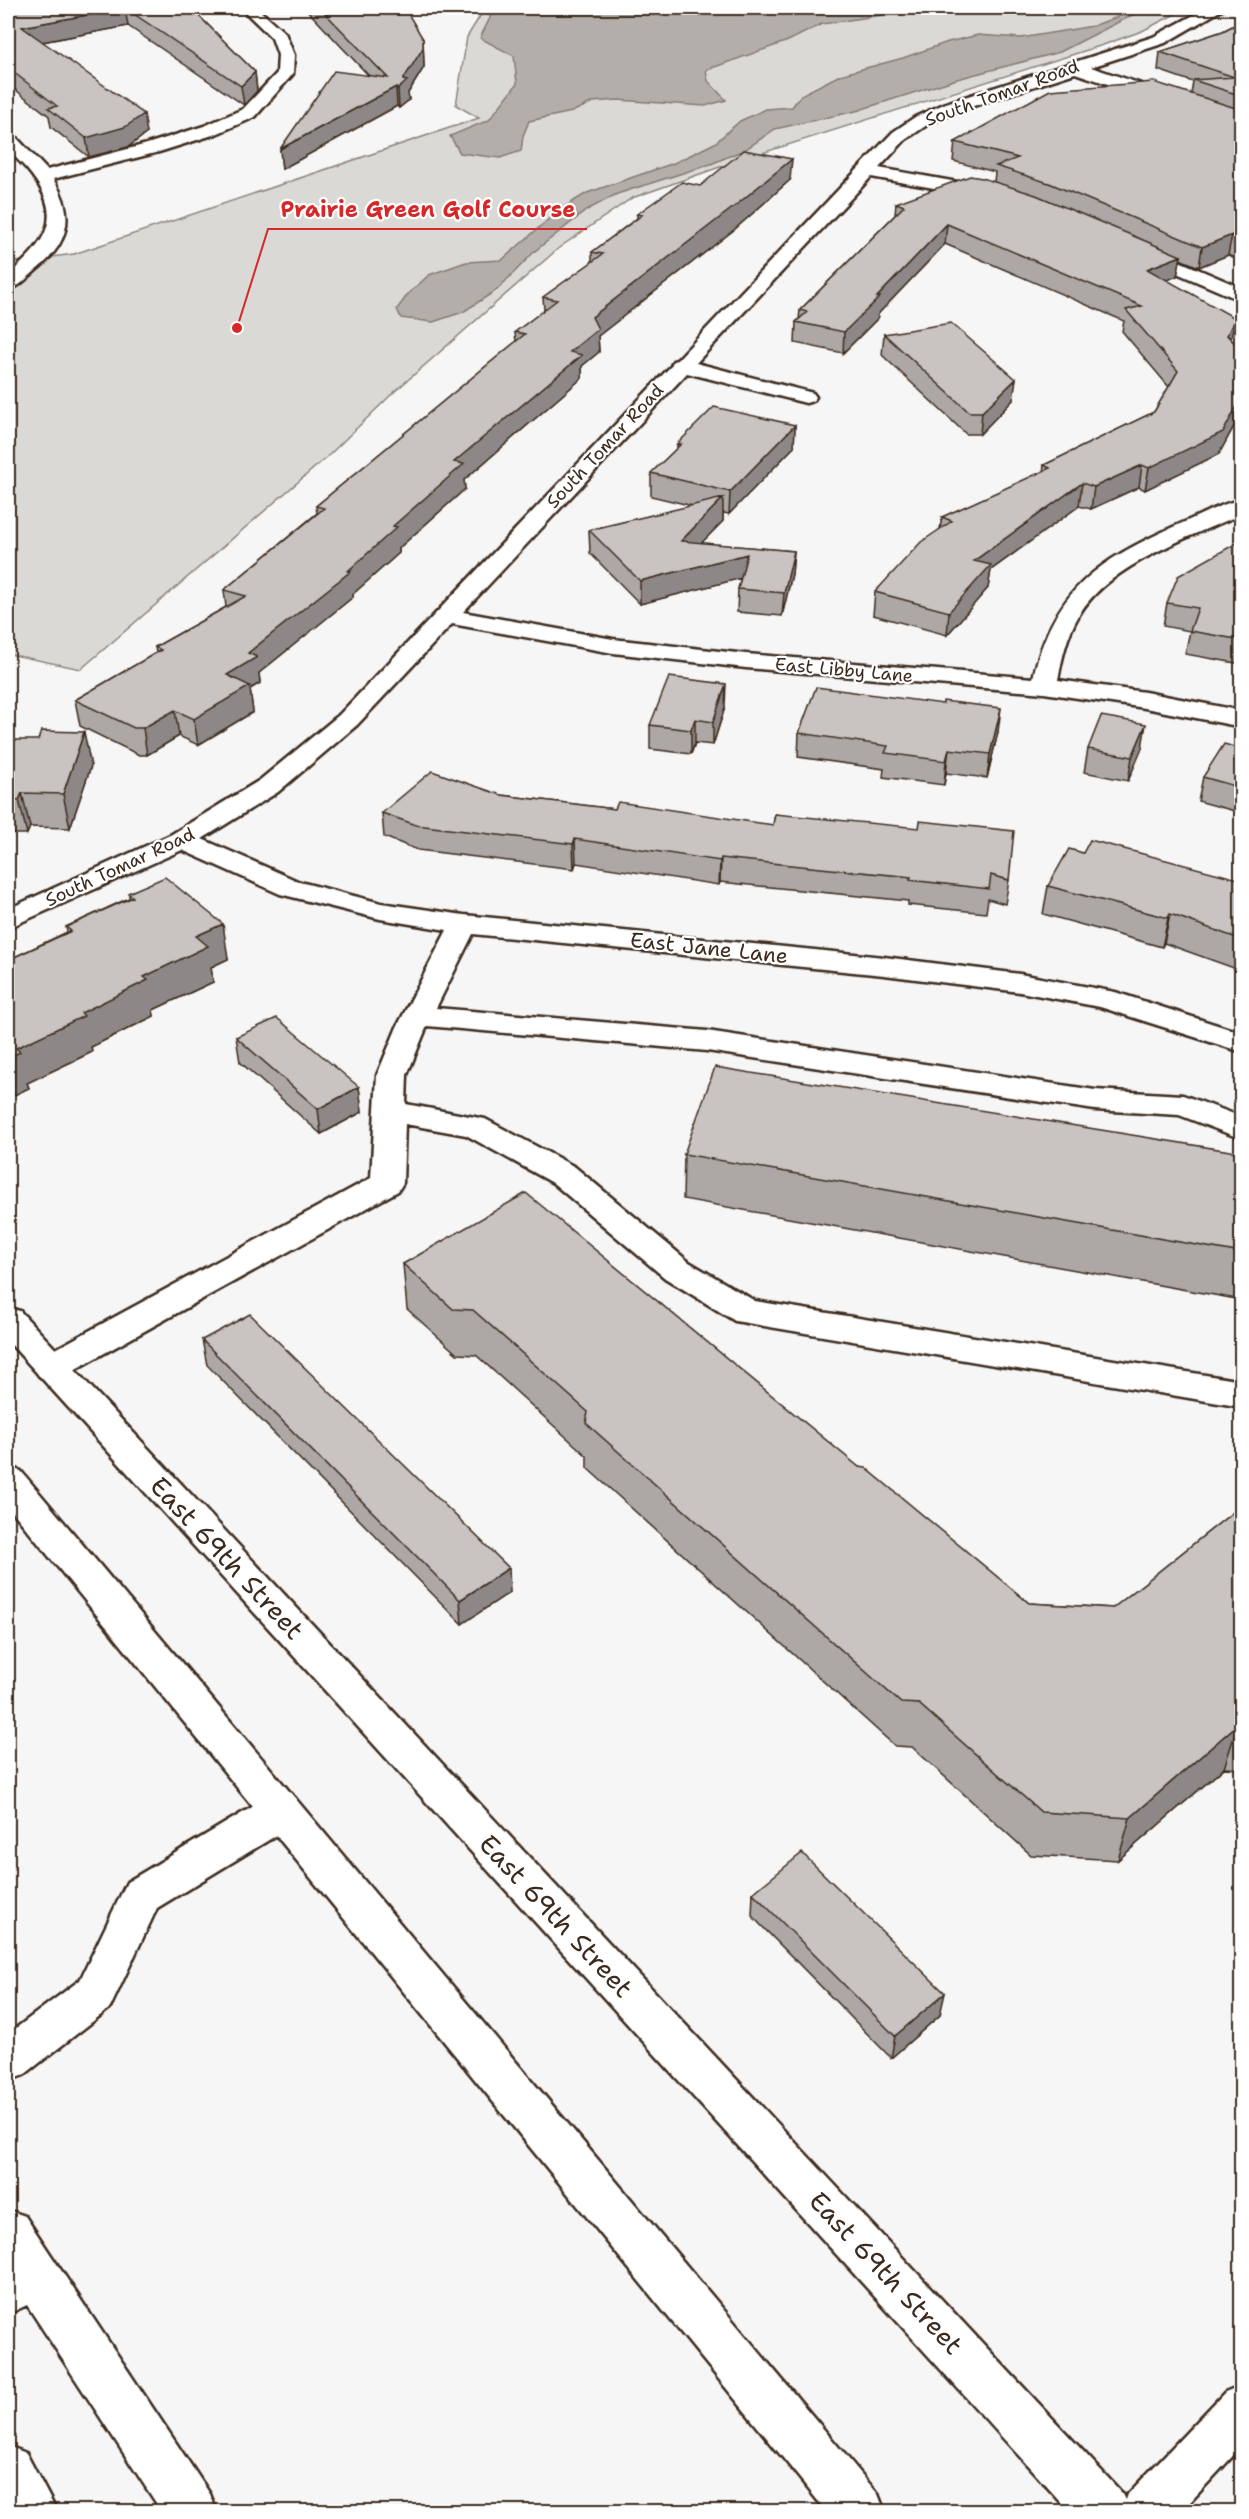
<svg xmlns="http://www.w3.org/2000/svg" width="1249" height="2519" viewBox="0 0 1249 2519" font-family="'Shantell Sans',sans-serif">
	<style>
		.green { fill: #dbd9d6; stroke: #8b827a; stroke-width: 1.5 }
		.water { fill: #b4aeaa; stroke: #847972; stroke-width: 1.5 }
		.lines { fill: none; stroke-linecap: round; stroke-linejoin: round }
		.minor-casing { stroke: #3b2a1e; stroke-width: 5 }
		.major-casing { stroke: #3b2a1e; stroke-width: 5 }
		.minor { fill: #fff; fill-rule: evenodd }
		.major { fill: #fff; fill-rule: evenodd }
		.wall { fill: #ada8a6; stroke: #3b2a1e; stroke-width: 1.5 }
		.shaded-wall { fill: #8d8887; stroke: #3b2a1e; stroke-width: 1.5 }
		.building { fill: #c9c3c1; stroke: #3b2a1e; stroke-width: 1.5 }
		.labels { text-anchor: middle; stroke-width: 4.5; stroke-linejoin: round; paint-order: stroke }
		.far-street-label { font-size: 18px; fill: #3b2a1e; stroke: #fff }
		.street-label { font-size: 21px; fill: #3b2a1e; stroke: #fff }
		.near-street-label { font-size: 26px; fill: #3b2a1e; stroke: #fff }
		.leader { fill: none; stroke: #d62828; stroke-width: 2 }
		.callout-dot { fill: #d62828; stroke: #fff; stroke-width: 2 }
		.callout-label { font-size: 22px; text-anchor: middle; font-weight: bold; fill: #d62828; stroke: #fff; stroke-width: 4.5; stroke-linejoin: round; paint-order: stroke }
	</style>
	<rect width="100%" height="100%" fill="#f7f6f6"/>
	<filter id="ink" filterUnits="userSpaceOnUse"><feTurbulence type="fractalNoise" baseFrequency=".0167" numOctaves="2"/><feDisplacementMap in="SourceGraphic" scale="12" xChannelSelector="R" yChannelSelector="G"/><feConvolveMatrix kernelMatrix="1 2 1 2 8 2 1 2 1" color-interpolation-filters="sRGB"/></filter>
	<g filter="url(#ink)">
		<path class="green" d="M485,8H1187L1142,31L1103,45L737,161L632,198L560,247L393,393L327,457L81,669L8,654V263L74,254L479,118L456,105L467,37Z"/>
		<path class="water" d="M491,8H910L909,11L822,24L788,41L706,70L708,81L726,100L705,106L618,100L593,102L572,112L529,121L523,136L521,151L500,158L460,153L450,136L489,120L517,84L514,56L480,38L490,18Z
			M1130,8H1146L1060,52L957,79L856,111L775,129L746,149L711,164L617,194L587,210L535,251L497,290L463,312L433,322L401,318L397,309L408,294L429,275L466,262L502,260L559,210L587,193L674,163L715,143L740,121L766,109L792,107L801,95L840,75L903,58L948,42L978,35L1021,38L1093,26L1125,14Z"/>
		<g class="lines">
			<g class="minor-casing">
				<path id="minor" d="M241,8H257L285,33L294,55L293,74L255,117L216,134L159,152L53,179C77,217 68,245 34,272C26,279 18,288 8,290V275C49,241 66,214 26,168C14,155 8,153 8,134L14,135L47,170L147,144L204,126L243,109L277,73L278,55L272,38Z
					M1207,8H1225L1165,43L1091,67L1242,118V129L1075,73L958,111L927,125L905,140L879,168L991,188L1000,193L997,197L991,198L871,177L696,363L813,393L816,397L813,401L806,403L687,373L463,612L613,639L746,654L1033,678C1053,591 1096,562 1173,527C1195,518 1218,505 1242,499V514C1191,536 1107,566 1079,615C1067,635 1062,658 1058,680L1145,692L1242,711V727L1145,708L1044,693L746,668L613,653L452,624L357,725L278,792L202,839L300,882L381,903L464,915L884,957L1020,974L1115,992L1242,1033V1052L1100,1007L1020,992L884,975L473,934L436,1008L707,1031L1095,1090L1183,1095L1242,1117V1139L1179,1115L1095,1110L707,1051L427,1026L407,1075L406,1104L485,1119L575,1167L689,1262L755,1301L1242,1381V1407L735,1321L665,1278L553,1183L466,1135L405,1124L403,1183L398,1191L63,1376L51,1380L39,1376L34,1367L39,1358L371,1178L377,1075L397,1027L447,930L380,919L280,894L182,850L8,928V909L172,834L260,780L339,715L671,366L673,361L677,360L893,132L915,117L946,103L1153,37Z
					M1137,243L1242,288V301L1130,253L1128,249Z
					M281,1793L295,1798L301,1811L295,1824L157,1908L110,2008L24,2075L8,2081V2034L80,1980L127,1882L267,1798Z
					M8,2210L25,2216L210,2494L217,2512H162L27,2305L8,2314Z
					M8,2446L26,2453L57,2512H8Z"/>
			</g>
			<g class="major-casing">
				<path id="major" d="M8,1308L20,1311L1123,2494L1126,2500L1128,2494L1225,2392L1242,2385V2446L1181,2512H1070L8,1341Z
					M8,1467L21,1471L878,2494L885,2512H827L8,1506Z"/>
			</g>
			<use href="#minor" class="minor"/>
			<use href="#major" class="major"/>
		</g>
		<path class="wall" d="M8,8H191L255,72L257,91L244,105L128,26L42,42L147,133L128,147L89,157L51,127L49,116L8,84Z
			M305,8H402L423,39L424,67L408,93L409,100L399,108L397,106L282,169L280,149L369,76Z
			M1242,21V261L1228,255L1199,267L1180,259L1177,276L1167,280L1231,339L1242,351V411L1219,454L1145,490L1139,487L1091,509L1079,506L991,570L988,588L947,635L873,615L875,592L940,529L942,517L1043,472L1044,465L1154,412L1169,387L1122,331L1124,321L945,244L878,314V318L843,353L795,343L796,322L799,319L800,310L895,215L896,203L994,182L995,172L953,161L955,142L1191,94L1193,82L1158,70L1160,52L1223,31Z
			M790,180L735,229L598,336L599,352L582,366V378L464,480L465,489L399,548V553L353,594V597L259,673L260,683L250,689L253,712L198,745L179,736L147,755H139L80,726L75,700L156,653L155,647L226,607L224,590L317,513L316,506L516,342L515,332L544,310L543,297L592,262V252L637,218V214L700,186Z
			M884,334L1013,400L980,434H966L882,355Z
			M795,425L794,447L729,514L723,513V521L701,543L794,551L792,574L782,616L737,612L738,589L741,578L640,604L590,553L589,530L693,506L651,496V473L677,448V444Z
			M1242,540V664L1185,654L1190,631L1163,626L1167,603Z
			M725,707L713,745L695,743L691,754L650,749V725Z
			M998,732L987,778L946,773L944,785L883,777L884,769L798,757L799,733Z
			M8,740L91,766L70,828L30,827L27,834H8Z
			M1142,748L1128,781L1084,772L1088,749Z
			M1242,749V813L1198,801L1203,777Z
			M501,795L615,809L773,825L775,814L1009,880L1005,904L988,899L986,913L908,905V901L720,882L719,885L576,863L574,869L418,850L384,837L382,813Z
			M1083,853L1242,880V971L1164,943L1162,947L1043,914L1048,886Z
			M129,893L228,959L211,967L213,982L153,1010L154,1016L91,1047L92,1052L27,1083L29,1088L8,1098V960L67,932L66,927L129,898Z
			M236,1037L359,1087L362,1112L321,1134L240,1062Z
			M1242,1153V1300L683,1199L684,1154Z
			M403,1264L859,1467L1029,1603L1113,1608L1242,1505V1769L1224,1768L1118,1860L1031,1855L912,1747L895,1746L587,1468V1456L476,1355L457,1354L407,1309Z
			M202,1340L510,1592L462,1624L207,1365Z
			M753,1893L940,2015L891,2058L752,1916Z"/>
		<path class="shaded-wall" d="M125,8L128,26L25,45L22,27Z
			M423,39L424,67L408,93L409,100L399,108L398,89L403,80Z
			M255,72L257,91L244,105L241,86Z
			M396,87L397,106L282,169L280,149Z
			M144,114L147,133L128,147L89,157L86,138Z
			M792,159L790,180L735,229L598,336L599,352L582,366V378L464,480L465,489L399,548V553L353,594V597L259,673L260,683L250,689L253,712L198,745L194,719L227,675L248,653L348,571L393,526L454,462L570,352L592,317Z
			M947,224L945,244L878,314V318L843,353L844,332L877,297Z
			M1232,235L1228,255L1199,267L1202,247Z
			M1181,256L1177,276L1144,290L1147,269Z
			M1235,318L1231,339L1227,335Z
			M1016,379L1013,400L980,434L982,412Z
			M1242,397V411L1219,454L1145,490L1149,468Z
			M795,425L794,447L729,514L730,492Z
			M1142,465L1139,487L1091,509L1094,487Z
			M1082,483L1079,506L991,570L988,588L947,635L949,612L974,561Z
			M723,498V521L681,564V541Z
			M794,551L792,574L782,616L784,593Z
			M747,554L746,577L640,604V581Z
			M726,684L725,707L713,745V722Z
			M1001,708L998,732L987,778L990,754Z
			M175,710L179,736L147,755L143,728Z
			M695,719V743L691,754V730Z
			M1146,724L1142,748L1128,781L1132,757Z
			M84,732L91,766L70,828L63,794Z
			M949,749L946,773L944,785L946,761Z
			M22,793L30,827L27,834L19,800Z
			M575,839L576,863L574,869L573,844Z
			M721,858L720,882L719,885L720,861Z
			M1170,914L1164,943L1162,947L1168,918Z
			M223,924L228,959L211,967L213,982L153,1010L154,1016L91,1047L92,1052L27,1083L29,1088L8,1098V1058L16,1048L144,977L196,936Z
			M359,1087L362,1112L321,1134L318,1109Z
			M509,1568L510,1592L462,1624L460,1600Z
			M1238,1724L1224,1768L1118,1860L1130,1818Z
			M945,1993L940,2015L891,2058L895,2036Z"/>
		<path class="building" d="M8,8H191L255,72L241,86L125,8L22,27L144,114L125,127L86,138L48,108L57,106L8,68Z
			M320,8H402L406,10L423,39V48L403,80L407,81L398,89L396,87L280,149L334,71L388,78Z
			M1242,21V96L1193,80L1234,77L1160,52L1223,31Z
			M1154,82L1242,110V239L1232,235L1202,247L1049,183L996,166L1018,158L955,142L1050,90Z
			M744,150L792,159L735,206L592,317L598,329L570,352L582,355L454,462L464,464L393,526L397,527L348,571H351L248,653L257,657L227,675L250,686L194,719L175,710L143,728H134L75,700L161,650L155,647L246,596L224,590L324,508L316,506L525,334L515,332L557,300L543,297L603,254L592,252L642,215L637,214L682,182L700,186Z
			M970,176L982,178L1036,195L1181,256L1147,269L1235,318L1227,335L1242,351V397L1223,432L1149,468L1142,465L1094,487L1082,483L974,561L991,565L949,612L875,592L921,542L952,521L942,517L1050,468L1044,465L1154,412L1178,371L1126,310L1142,306L947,224L877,297H880L844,332L796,322L807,312L800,310L904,206L896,203Z
			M951,323L1016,379L982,412H969L884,334Z
			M714,407L795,425L730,492L651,473L681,444H677Z
			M723,498L681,541L794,551L784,593L738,589L747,554L640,581L589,530Z
			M1242,540V640L1190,631L1198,608L1167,603L1178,576Z
			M669,677L726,684L713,722L695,719L691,730L650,725Z
			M816,687L943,704V701L1001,708L990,754L949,749L946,761L885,753L888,746L799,733Z
			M1101,716L1146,724L1132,757L1088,749Z
			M41,731L84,732L63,794L22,793L19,800L8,799V740H38Z
			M1224,744L1242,749V788L1203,777Z
			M432,771L501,795L615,809L618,802L773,825L775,814L919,828L920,821L1014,831L1009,880L991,875L989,889L910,880L911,877L721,858L720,861L575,839L573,844L416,825L382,813Z
			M1090,840L1242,880V940L1170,914L1168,918L1048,886L1069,849L1083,853Z
			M165,877L223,924L196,936L208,946L144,977L148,980L81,1013L84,1016L16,1048L20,1052L8,1058V965L10,963L8,961V960L71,931L66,927L133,897L128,893Z
			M277,1018L359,1087L318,1109L236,1037Z
			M715,1067L1242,1153V1253L684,1154Z
			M526,1193L859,1467L866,1468L1029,1603L1113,1608L1242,1505V1725L1238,1724L1130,1818L1041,1812L919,1704L901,1703L586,1423L588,1412L473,1310L453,1309L403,1264Z
			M250,1314L509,1568L460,1600L202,1340Z
			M802,1853L945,1993L895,2036L753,1893Z"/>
	</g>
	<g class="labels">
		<g class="far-street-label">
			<text transform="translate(1002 93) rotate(-20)" y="6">South Tomar Road</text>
			<text transform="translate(605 446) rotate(-47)" y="6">South Tomar Road</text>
			<text transform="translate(844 670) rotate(5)" y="6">East Libby Lane</text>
			<text transform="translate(120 867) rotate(-25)" y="6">South Tomar Road</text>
		</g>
		<g class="street-label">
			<text transform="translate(709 948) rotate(6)" y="7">East Jane Lane</text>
		</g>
		<g class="near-street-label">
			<text transform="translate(227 1558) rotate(47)" y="9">East 69th Street</text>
			<text transform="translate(556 1916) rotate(47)" y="9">East 69th Street</text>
			<text transform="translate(886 2273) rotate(47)" y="9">East 69th Street</text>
		</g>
	</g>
	<path class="leader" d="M237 328L268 229H587"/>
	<circle class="callout-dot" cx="237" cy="328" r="6"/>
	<g class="callout-label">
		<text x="428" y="217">Prairie Green Golf Course</text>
	</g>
	<rect width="1249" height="2519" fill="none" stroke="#fff" stroke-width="30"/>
	<rect x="15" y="15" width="1219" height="2489" fill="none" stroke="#3b2a1e" stroke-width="2" filter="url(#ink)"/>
</svg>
